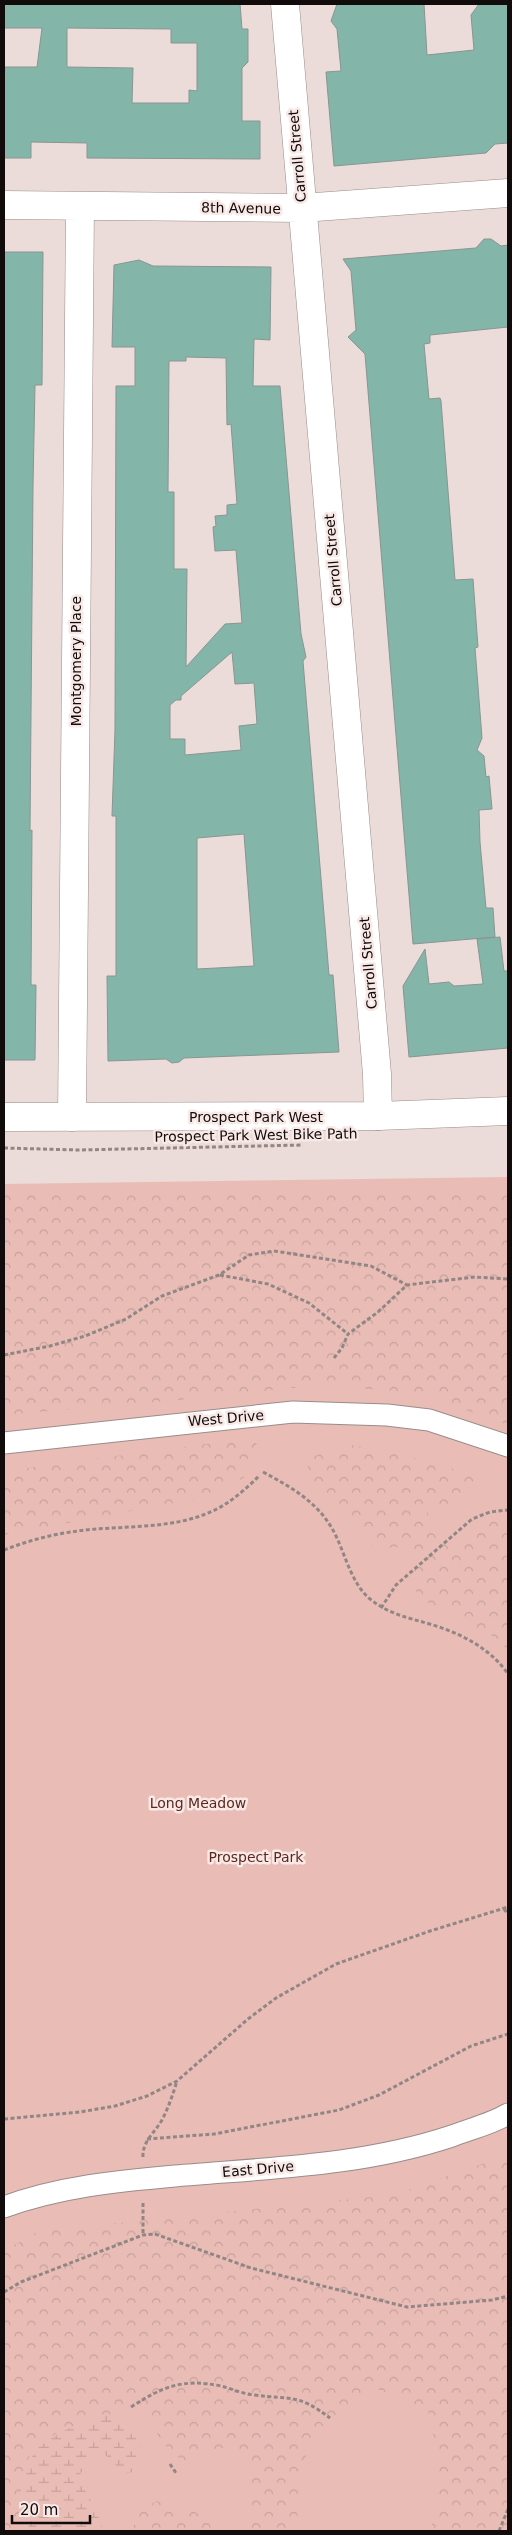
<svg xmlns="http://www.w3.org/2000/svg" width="512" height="2535" viewBox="0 0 512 2535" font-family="'DejaVu Sans',sans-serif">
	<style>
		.green { fill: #e9bdb6 }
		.forest { fill: url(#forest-crowns) }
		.wetland { fill: url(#wetland-marsh) }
		.building { fill: #84b5a9; stroke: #889692; fill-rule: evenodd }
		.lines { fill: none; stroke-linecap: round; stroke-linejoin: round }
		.pedestrian-casing { stroke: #9a8c8a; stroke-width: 23 }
		.minor-casing { stroke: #9a8c8a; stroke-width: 29 }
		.tertiary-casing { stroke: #9a8c8a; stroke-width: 29 }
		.path { stroke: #928685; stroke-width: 3; stroke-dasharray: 4 2.5; stroke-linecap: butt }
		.pedestrian { stroke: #fff; stroke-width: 21 }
		.minor { stroke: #fff; stroke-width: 28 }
		.tertiary { stroke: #fff; stroke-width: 28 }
		.labels { text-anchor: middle; stroke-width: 5; stroke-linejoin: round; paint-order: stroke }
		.street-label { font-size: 14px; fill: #110c0b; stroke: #f8e9e6 }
		.park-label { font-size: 14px; fill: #5e261e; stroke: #f8e9e6 }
	</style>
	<defs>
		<pattern id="forest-crowns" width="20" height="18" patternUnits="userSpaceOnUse" patternTransform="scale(1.25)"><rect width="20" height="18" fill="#e9bdb6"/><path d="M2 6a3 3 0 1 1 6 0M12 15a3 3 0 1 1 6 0" fill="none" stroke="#c7a19b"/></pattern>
		<pattern id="wetland-marsh" width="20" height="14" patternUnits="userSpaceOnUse" patternTransform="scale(1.25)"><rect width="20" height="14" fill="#e9bdb6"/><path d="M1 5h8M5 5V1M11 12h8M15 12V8" fill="none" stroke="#c7a19b"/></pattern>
	</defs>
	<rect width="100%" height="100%" fill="#ebdbd9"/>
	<path class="green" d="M508,1177V2531H4V1184Z"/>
	<path class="forest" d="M4,1193H508V1425L418,1393L320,1385L179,1400L4,1415Z
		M251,1438L260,1448L245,1477L211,1496L4,1535V1471Z
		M346,1444L404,1455L476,1475L468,1499L428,1511L427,1528L456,1554L483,1522L508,1520V1652L500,1640L417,1597L409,1547L374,1548L324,1496L309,1476L307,1459Z
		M508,2155V2531H427L435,2520L438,2455L428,2412L376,2388L309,2443L298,2492L297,2531H250L252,2461L234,2446L213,2450L188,2464L169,2451L133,2399L115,2415C99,2412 91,2419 76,2425C39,2439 19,2455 21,2497C22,2509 22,2520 25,2531H4V2251L39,2231L392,2195Z
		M157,2501L186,2508L210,2519L211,2531H132L140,2509Z"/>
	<path class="wetland" d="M104,2414C138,2420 147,2442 133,2472L125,2474L99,2449L88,2461L78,2478L102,2520V2531H30L25,2514V2469L37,2448L63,2431Z"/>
	<path class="building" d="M4,4H240L242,29H248V62L242,68V121H260V159L87,158V143L31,142V158H4V67H37L42,28H4ZM67,28L171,29V43H197V91L189,90V103H132L133,68L67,67Z
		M337,4H424L427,55L474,50L471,15L479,4H508V143L495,144L486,153L334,166L326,72L341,71L337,29L331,21Z
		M484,239H491L501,246L508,245V327L430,335V343L424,344L429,399L440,398L441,401L455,580L473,579L478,647L475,648L482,738L477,750L484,756L486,777L489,776L492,809L479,810L480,842L486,908H493L495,937L413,944L365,354L348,337L356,330L351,271L343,259L476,248Z
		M4,252H43L42,385H35L33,486L30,831L32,830L31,985H36L35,1060H4Z
		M139,260L153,266L271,267L270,340L254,339L253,386H280L301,634L306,657L303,661L329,975H333L339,1052L184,1058L179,1062L172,1063L166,1059L108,1061L107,976H116V816H112L115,730L116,386H135V347H112L114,265ZM186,357L226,358L227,425L231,424L237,504L227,505V515L215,516L216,526L213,527L215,551L236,550L242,623L225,624L186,667L187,569H174V492H168L169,361H186ZM232,652L235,684L254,683L257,724L239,726L241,750L185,755V739H170V705L176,700H181V696ZM244,834L254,966L197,969V838Z
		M500,937L504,971H508V1048L409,1057L403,986L425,949L429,984L449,982L454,986L483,984L477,939Z"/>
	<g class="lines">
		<g class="pedestrian-casing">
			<path id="pedestrian" d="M4,1443L293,1412L387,1415L429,1420L508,1446
				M4,2207C58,2187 117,2181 175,2176C268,2168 362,2166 452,2136C470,2129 491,2124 508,2114"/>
		</g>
		<g class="minor-casing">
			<path id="minor" d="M285,4L377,1074L378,1116
				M4,205L302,208L508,193
				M72,1117L80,206"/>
		</g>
		<g class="tertiary-casing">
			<path id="tertiary" d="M4,1117L378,1116L508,1111"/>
		</g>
		<path class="path" d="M4,1148L79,1150L303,1145
			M220,1275L268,1284L309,1303L348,1334
			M4,1355L50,1346L85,1336L126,1319L162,1296L219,1275L249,1255L274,1251L371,1266L407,1285
			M334,1358L342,1348L348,1334L378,1312L407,1285L475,1277L508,1279
			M263,1472C293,1488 321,1504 336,1536C346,1557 352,1584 370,1599C390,1615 410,1618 433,1625C462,1634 491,1649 508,1674
			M4,1550C27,1541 53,1534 78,1531C128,1524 186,1532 230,1501C240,1494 250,1485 259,1476
			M381,1608L396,1585L472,1519L490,1512L508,1510
			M504,1909L508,1914
			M4,2119L80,2112L115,2106L147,2096L177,2081L248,2019L276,1998L336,1964L430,1931L508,1907
			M147,2139L214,2134L339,2110L379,2095L471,2046L508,2034
			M143,2157C142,2141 156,2132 163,2118C169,2106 173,2094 177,2081
			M143,2203V2235
			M4,2292L21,2282L143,2235L155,2234L251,2268L407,2307L492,2300L508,2296
			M131,2407C162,2387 182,2378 221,2386C232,2389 243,2394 255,2395C291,2400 297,2393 330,2418
			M170,2464L176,2473
			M499,2531L508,2509"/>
		<use href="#pedestrian" class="pedestrian"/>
		<use href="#minor" class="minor"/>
		<use href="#tertiary" class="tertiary"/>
	</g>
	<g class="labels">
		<g class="street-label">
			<text transform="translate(297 156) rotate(-95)" y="5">Carroll Street</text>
			<text transform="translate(241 208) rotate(1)" y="5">8th Avenue</text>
			<text transform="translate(333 560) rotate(-95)" y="5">Carroll Street</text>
			<text transform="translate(76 661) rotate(-90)" y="5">Montgomery Place</text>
			<text transform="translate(368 963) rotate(-95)" y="5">Carroll Street</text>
			<text x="256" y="1122">Prospect Park West</text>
			<text transform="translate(256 1135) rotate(-1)" y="5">Prospect Park West Bike Path</text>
			<text transform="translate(226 1418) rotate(-5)" y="5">West Drive</text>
			<text transform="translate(258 2169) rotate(-5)" y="5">East Drive</text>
		</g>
		<g class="park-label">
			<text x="198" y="1808">Long Meadow</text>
			<text x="256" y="1862">Prospect Park</text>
		</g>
	</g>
	<rect width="512" height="2535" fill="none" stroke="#110c0b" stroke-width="10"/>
	<path d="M12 2515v8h78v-8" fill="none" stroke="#110c0b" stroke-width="2.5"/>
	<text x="20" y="2515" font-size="15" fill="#110c0b" stroke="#f8e9e6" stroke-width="4" paint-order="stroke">20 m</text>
</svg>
